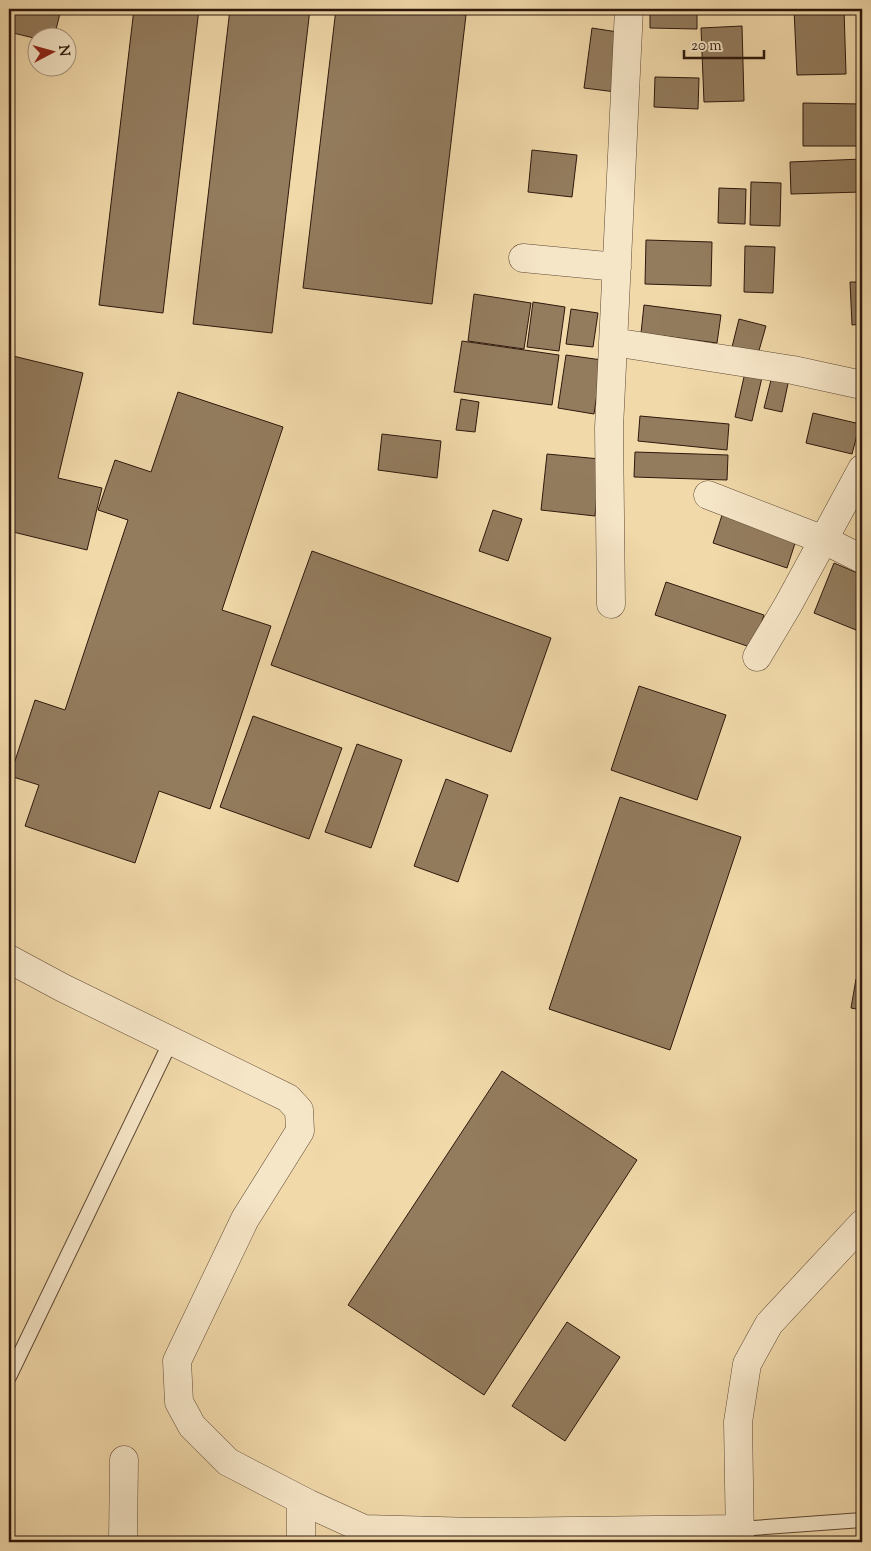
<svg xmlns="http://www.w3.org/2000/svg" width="871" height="1551" viewBox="0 0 871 1551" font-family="'Sorts Mill Goudy',serif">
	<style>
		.building { fill: #937c5e; stroke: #2d180c }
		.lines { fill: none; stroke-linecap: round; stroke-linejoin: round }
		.service-casing { stroke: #5e4834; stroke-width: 16 }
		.minor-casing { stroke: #5e4834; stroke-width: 29 }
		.service { stroke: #f6e6c8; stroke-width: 14 }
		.minor { stroke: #f6e6c8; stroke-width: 28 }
	</style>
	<rect width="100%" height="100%" fill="#f1d9aa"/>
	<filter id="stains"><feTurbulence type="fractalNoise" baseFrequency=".004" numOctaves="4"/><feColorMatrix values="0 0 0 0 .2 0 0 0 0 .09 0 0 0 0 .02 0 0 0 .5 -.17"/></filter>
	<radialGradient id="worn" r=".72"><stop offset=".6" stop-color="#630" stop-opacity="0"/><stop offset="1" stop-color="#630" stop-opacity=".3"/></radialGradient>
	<path class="building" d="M9,9H61L54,38H38V39L9,32Z
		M134,9H199L163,313L99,305Z
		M230,9H310L272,333L193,324Z
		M336,9H412L466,15L432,304L303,288Z
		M650,9H697V29L650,28Z
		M794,9H844L846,74L797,75Z
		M742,26L744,101L704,102L701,28Z
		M592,28L624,33L616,92L584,88Z
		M655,77L699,78L698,109L654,107Z
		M803,103L862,104V146H803Z
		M532,150L577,155L572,197L528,192Z
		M862,159V192L791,194L790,162Z
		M751,182L781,183L780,226L750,225Z
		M719,188L746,189L745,224L718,223Z
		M646,240L712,242L711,286L645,284Z
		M745,246L775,247L773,293L744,292Z
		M850,282H862V324L852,325Z
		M474,294L531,303L524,349L468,341Z
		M533,302L565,307L559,351L527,347Z
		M644,305L721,315L717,343L641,333Z
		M571,309L598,313L593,347L566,344Z
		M739,319L766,326L758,354L732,347Z
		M462,341L559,355L552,405L454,392Z
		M9,355L83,373L58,478L102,488L87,550L9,531Z
		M566,355L602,360L594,414L558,408Z
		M746,368L763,373L752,421L735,417Z
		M772,376L789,379L782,412L764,408Z
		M178,392L283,427L222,610L271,626L210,809L159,791L135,863L25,826L39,785L10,776L35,700L65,710L128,520L98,510L115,460L151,472Z
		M461,399L479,402L475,432L456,430Z
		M813,413L860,424L852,454L806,443Z
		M640,416L729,424L727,450L638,441Z
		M382,434L441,441L437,478L378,470Z
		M635,452L728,455L727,480L634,477Z
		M547,454L600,459L595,516L541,510Z
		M724,509L798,534L787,568L713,543Z
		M493,510L522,519L508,561L479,551Z
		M312,551L551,638L511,752L271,665Z
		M834,563L862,575L861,632L814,613Z
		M666,582L764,615L753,648L655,615Z
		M639,686L726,715L697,800L611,770Z
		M253,716L342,748L309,839L220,807Z
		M357,744L402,760L371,848L325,832Z
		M446,779L488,795L458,882L414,866Z
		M620,797L741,837L670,1050L549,1009Z
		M862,943V974H858Z
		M856,979L862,980V1010L851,1008Z
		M502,1071L637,1160L484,1395L348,1305Z
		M567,1322L620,1357L565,1441L512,1406Z"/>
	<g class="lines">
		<g class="service-casing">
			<path id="service" d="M9,1377L171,1041
				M739,1529L862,1520"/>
		</g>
		<g class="minor-casing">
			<path id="minor" d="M523,258L617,267
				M613,342L793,370L862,385
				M708,495L824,540L862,559
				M611,604L609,428L629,9
				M757,657L788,605L862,469
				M9,959L63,988L288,1098L299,1110L300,1131L245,1219L177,1361L179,1402L192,1426L228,1462L309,1504L364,1529L476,1532L739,1529
				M123,1542L124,1460
				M301,1542V1500
				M740,1542L738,1422L747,1364L769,1324L862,1224"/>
		</g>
		<use href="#service" class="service"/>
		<use href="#minor" class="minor"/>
	</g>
	<rect width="871" height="1551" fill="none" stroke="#f1d9aa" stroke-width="30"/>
	<rect x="10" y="10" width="851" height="1531" fill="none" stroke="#2d180c" stroke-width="2.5"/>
	<rect x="15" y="15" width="841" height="1521" fill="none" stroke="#2d180c"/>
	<g transform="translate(52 52) rotate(84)"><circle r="24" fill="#f6e6c8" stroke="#a6947d"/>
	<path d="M0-4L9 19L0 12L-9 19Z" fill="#8f2418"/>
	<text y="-8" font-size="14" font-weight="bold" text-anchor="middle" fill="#2d180c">N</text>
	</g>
	<path d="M684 50v8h80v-8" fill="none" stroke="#2d180c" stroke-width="2.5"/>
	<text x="691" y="50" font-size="15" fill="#2d180c" stroke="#f6e6c8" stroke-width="4" paint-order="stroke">20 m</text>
	<rect width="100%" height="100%" filter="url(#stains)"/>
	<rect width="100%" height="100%" fill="url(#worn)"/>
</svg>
